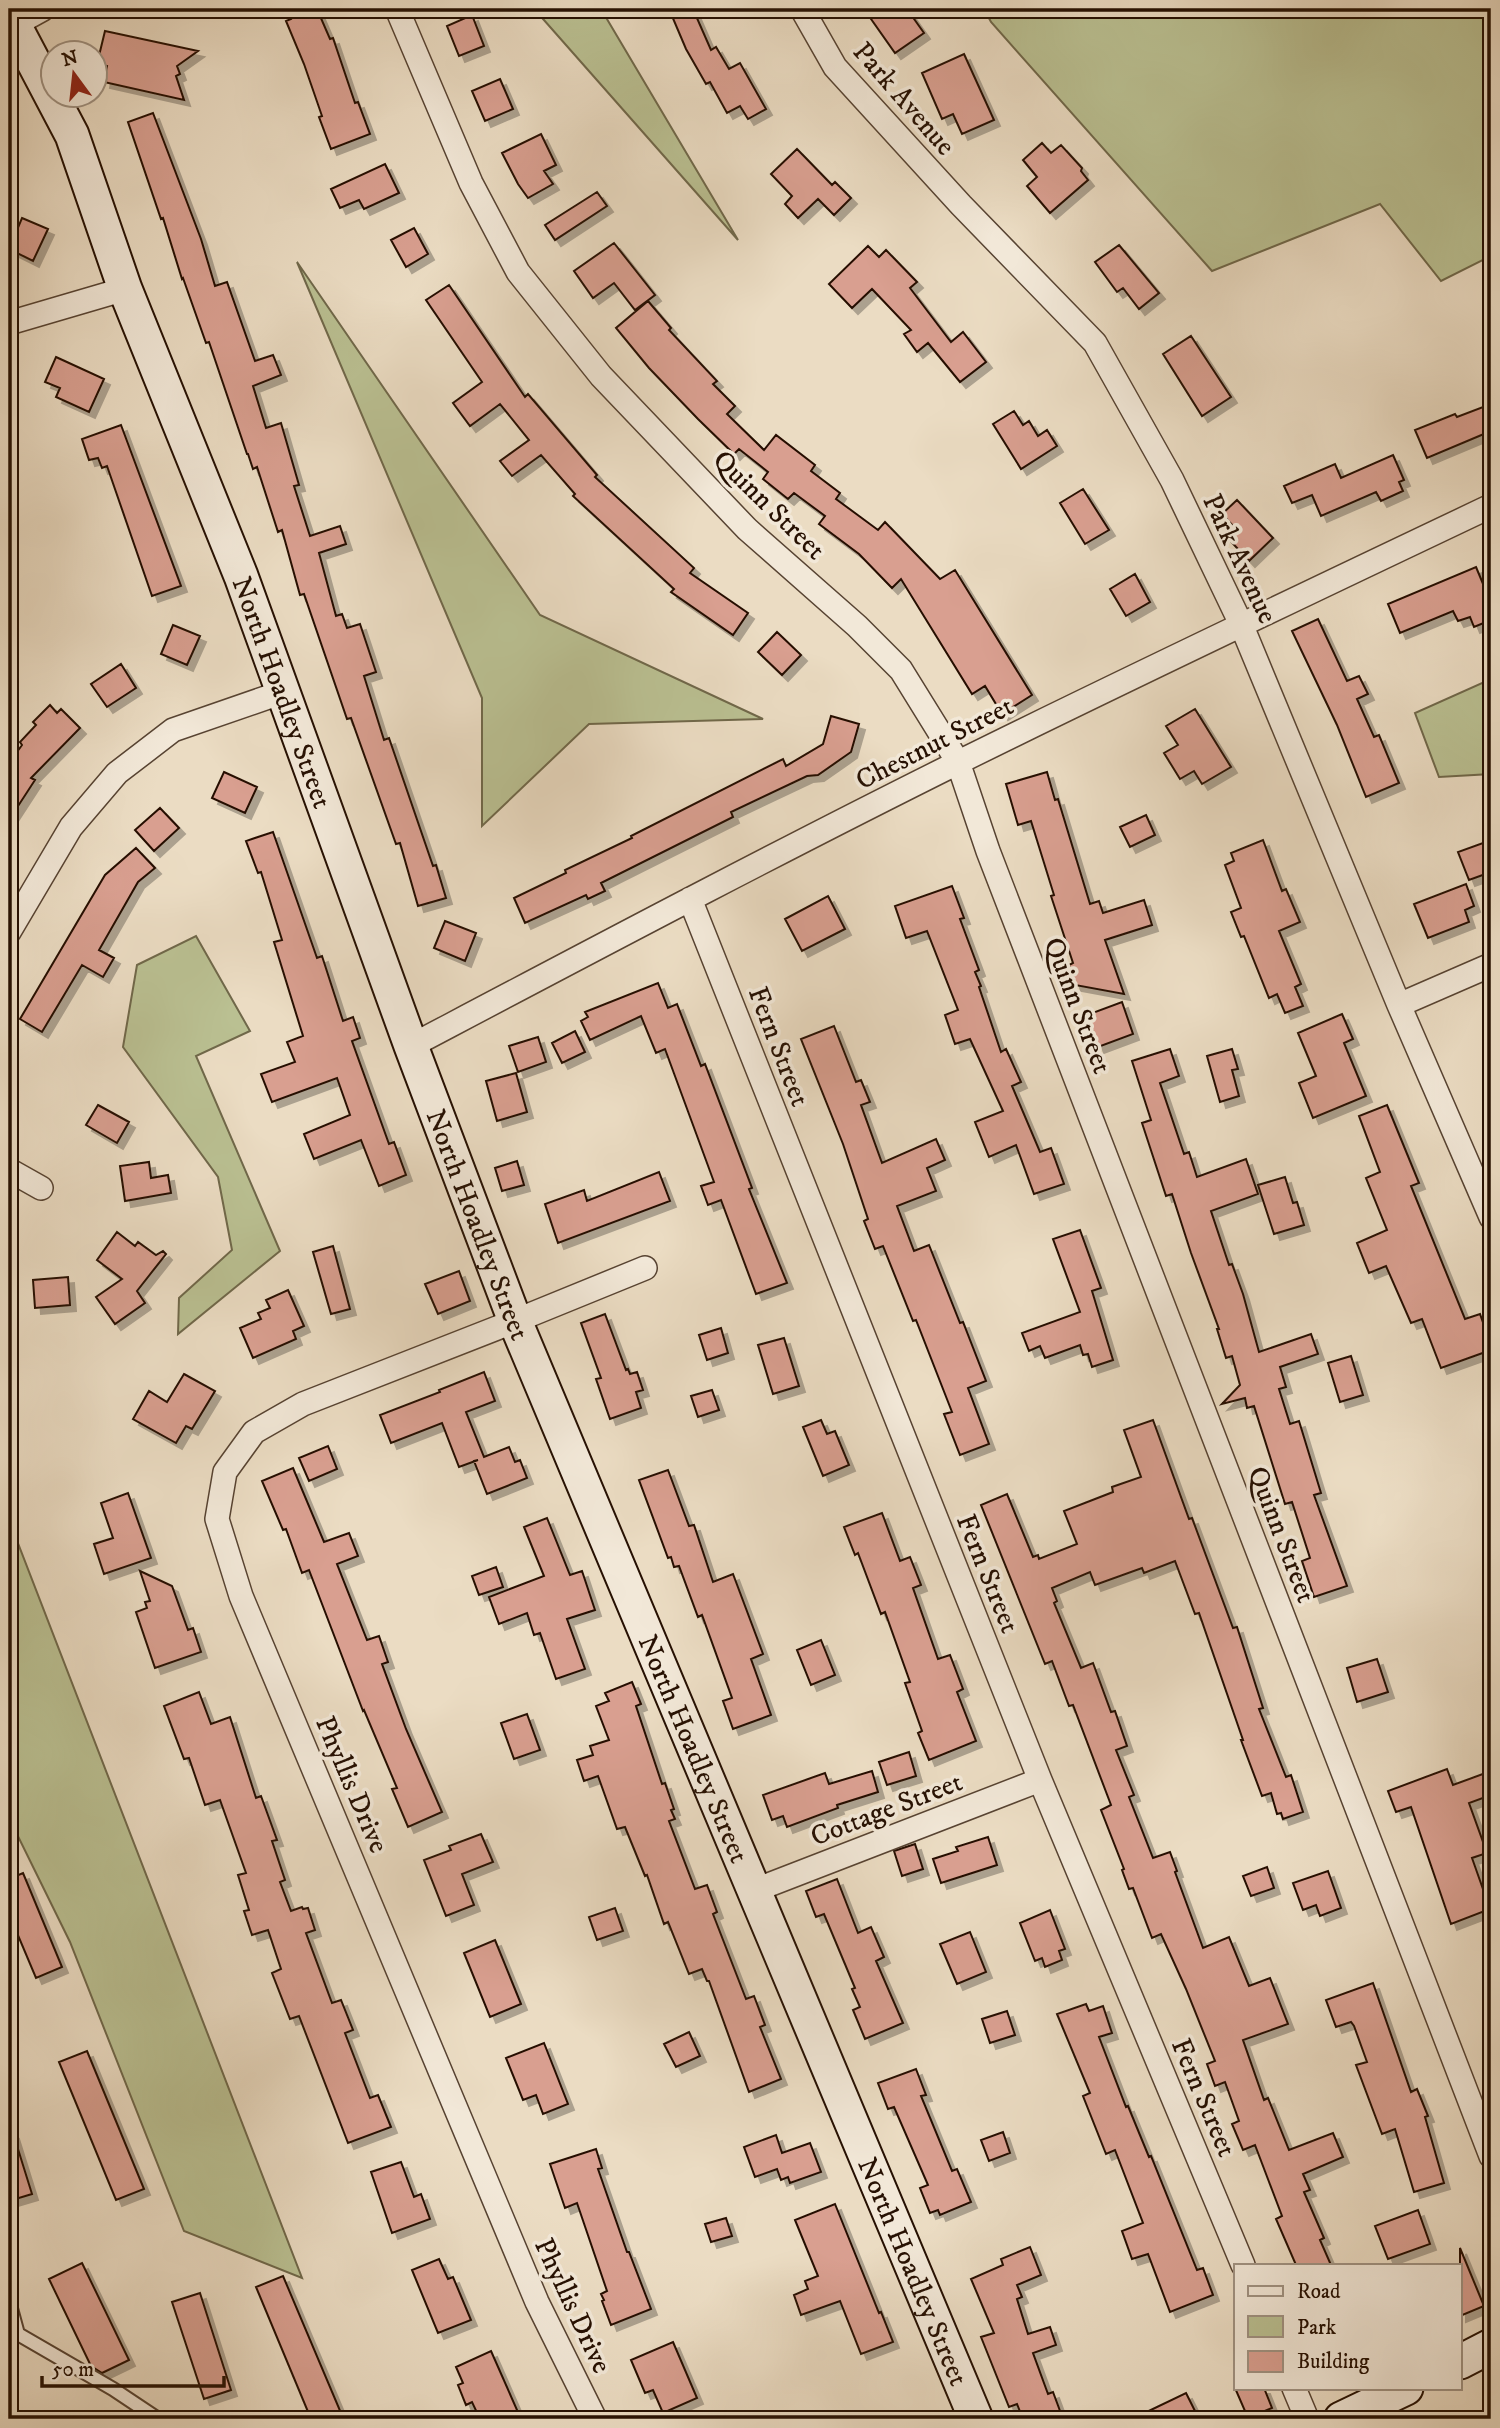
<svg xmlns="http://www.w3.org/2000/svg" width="1500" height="2428" viewBox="0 0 1500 2428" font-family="'IM FELL DW Pica',serif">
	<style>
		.green { fill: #bac092; stroke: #70684a; stroke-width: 2 }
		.building { fill: #d99f90; stroke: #261002; stroke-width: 2; filter: url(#shadow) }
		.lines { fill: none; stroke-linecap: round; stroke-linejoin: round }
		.lane-casing { stroke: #574332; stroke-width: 16 }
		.street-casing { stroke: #574332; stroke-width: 26 }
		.secondary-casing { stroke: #261002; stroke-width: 37 }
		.lane { stroke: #f2e8d8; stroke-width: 12 }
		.street { stroke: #f2e8d8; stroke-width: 23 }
		.secondary { stroke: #f2e8d8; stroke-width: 33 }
		.labels { text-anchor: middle; stroke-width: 7; stroke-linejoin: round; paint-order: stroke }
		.street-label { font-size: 28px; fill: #261002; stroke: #f2e8d8 }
	</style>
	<defs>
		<filter id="shadow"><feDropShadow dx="6" dy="6" stdDeviation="0" flood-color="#0004"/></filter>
	</defs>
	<rect width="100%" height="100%" fill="#ebdcc3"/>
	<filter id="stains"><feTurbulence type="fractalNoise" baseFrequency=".00286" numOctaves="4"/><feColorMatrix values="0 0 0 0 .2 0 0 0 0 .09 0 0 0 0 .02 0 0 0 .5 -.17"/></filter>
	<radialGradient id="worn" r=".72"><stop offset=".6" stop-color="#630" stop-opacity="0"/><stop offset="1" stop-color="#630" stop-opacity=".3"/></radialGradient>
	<path class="green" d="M534,9H601L738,240L536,11Z
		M984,9H1491V256L1441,281L1380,204L1212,271L991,22Z
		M297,262L540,615L763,719L589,724L482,826V698Z
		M1491,679V774L1439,777L1415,713Z
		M196,936L250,1031L196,1056L280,1251L178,1334L179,1298L232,1250L218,1177L123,1047L137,965Z
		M9,1520L302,2278L184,2231L70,1942L9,1818Z"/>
	<path class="building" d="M287,9H317L330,39L333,38L355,103L358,102L370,134L331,149L319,117L322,116L304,64L286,21L291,19Z
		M669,9H693L711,50L716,47L729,69L740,63L766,109L748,119L740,106L727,113L710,82L706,84L686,49Z
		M864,9H907L924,33L895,53Z
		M472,15L484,46L459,56L447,26Z
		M105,31L198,51L177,66L180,74L176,76L184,100L104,82L107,66L97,64Z
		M964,54L994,120L962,134L953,114L942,119L922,73Z
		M500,79L513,109L485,121L472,91Z
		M153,113L201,239L215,286L227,282L255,361L273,355L281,375L253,386L266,428L281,423L299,485L294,486L310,536L340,526L346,544L319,553L336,616L342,614L347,628L360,624L376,672L364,676L384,740L389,738L433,866L436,865L446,898L418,906L400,843L396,844L351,718L347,719L304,594L300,595L282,530L278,532L257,467L253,469L248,454H247L209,342L206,343L183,278L182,279L163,218L161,219L128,122Z
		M541,134L556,165L544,171L553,184L528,198L518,184L502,153Z
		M1042,143L1051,153L1061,145L1082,168L1081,171L1088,180L1050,213L1027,186L1037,177L1023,160Z
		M797,149L832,185L835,182L851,198L834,215L818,199L798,218L785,204L792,196L771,174Z
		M385,164L399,193L364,209L359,200L340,208L331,189Z
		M597,192L607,206L555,240L545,225Z
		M22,218L48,229L33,261L9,249Z
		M414,228L428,254L406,267L391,240Z
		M614,243L655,295L635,310L614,283L593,298L574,271Z
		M1119,245L1159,293L1139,309L1123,288L1117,292L1095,262Z
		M868,246L879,257L886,250L917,282L910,288L951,342L963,332L986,362L960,382L928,343L917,352L904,334L911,330L872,289L852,308L829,284Z
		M449,285L525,397L528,394L597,475L595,477L694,568L690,573L748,613L733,635L671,592L674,589L573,496L575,494L541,455L512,476L500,461L529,440L500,404L470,426L453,403L482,382L426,300Z
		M648,301L671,328L669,330L717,381L713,384L735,406L727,414L764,450L776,435L815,465L811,471L840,493L836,499L878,530L885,522L940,579L955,570L1032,695L1002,714L985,686L972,694L901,579L892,588L859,554L819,524L825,516L794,493L788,499L763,479L768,472L739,449L734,454L698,419L649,368L616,328Z
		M1191,336L1231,397L1202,416L1163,354Z
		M56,357L104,379L89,412L56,397L60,388L45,382Z
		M1483,407L1484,410L1491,407V431L1427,458L1415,430L1455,414L1457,417Z
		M1014,411L1023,425L1029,421L1038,436L1047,430L1057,446L1021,469L993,424Z
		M121,425L181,586L152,596L107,466L102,468L98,458L89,460L82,439Z
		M1393,455L1404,480L1399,482L1403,491L1381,501L1376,492L1321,516L1312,495L1292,503L1284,486L1335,464L1341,478Z
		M1083,489L1109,530L1085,544L1060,503Z
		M1237,500L1273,538L1249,561L1226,536L1235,528L1222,514Z
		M1476,567L1491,603V620L1474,627L1470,617L1458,621L1453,611L1400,633L1388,604Z
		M1135,574L1150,602L1126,616L1110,589Z
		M1318,619L1347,681L1359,676L1368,694L1357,699L1374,737L1379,735L1399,783L1366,797L1337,725L1292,631Z
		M173,625L200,636L187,665L161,654Z
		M777,632L801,655L782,675L758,652Z
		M121,664L136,688L107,707L91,684Z
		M50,705L57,713L61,709L80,728L31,778L35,780L9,820V763L22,745L20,742L36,725L33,722Z
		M1195,709L1231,767L1202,784L1194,771L1180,779L1164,753L1178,745L1166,726Z
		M831,716L859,724L851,752L818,775L807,776L731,812L733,817L601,883L605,891L588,899L586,895L525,923L514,898L566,873L565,870L632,838L631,836L783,759L786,766L823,744Z
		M224,772L257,787L245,813L212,798Z
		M1047,772L1055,800L1058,799L1090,904L1099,901L1103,913L1144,900L1152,925L1105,940L1124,994L1075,985L1069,965L1073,963L1051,896L1054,895L1031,821L1018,825L1006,784Z
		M160,808L179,828L154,851L135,830Z
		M1146,815L1155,835L1130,847L1120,827Z
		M273,832L317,958L322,956L343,1021L353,1017L360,1038L352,1041L389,1144L394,1142L406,1175L379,1186L361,1140L314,1159L304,1134L350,1115L337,1078L272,1102L261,1074L295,1062L287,1042L303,1036L274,942L282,940L261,872L258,873L246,841Z
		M1263,840L1282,891L1286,889L1300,922L1279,931L1301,984L1295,987L1303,1006L1285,1013L1277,994L1269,998L1244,936L1241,937L1231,912L1241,908L1225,865L1234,861L1231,853Z
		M1483,843L1491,864V872L1469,880L1458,852Z
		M136,848L155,868L138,882L99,950L114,958L103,977L82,965L42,1032L20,1019L105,875Z
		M1466,884L1474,906L1465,910L1469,922L1428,938L1414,904Z
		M952,886L964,918L960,919L979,970L975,972L981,986L979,987L1001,1052L1006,1049L1021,1082L1012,1086L1040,1152L1051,1148L1064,1184L1034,1194L1016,1145L989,1157L975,1122L1003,1111L970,1039L955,1044L945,1015L958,1010L927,931L906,938L895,906Z
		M828,896L845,929L802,951L785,919Z
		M445,921L476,933L465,961L434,948Z
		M658,983L668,1008L677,1004L701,1066L705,1064L752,1188L749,1189L787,1283L756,1294L721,1200L708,1205L701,1186L714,1182L665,1049L656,1053L641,1016L590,1040L581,1021L588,1017L585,1012Z
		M1122,1002L1133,1034L1098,1047L1087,1015Z
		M1342,1014L1353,1039L1344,1043L1366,1096L1313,1118L1299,1083L1316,1076L1298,1033Z
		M834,1026L856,1082L861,1080L870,1102L861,1105L882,1163L936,1139L945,1160L927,1168L936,1191L897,1206L914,1251L929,1245L960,1323L963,1322L986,1381L968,1388L989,1444L960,1455L944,1414L952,1412L916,1320L913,1321L883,1246L875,1249L864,1221L868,1219L843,1144L801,1039Z
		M575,1031L585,1052L562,1063L552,1043Z
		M538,1037L546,1062L518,1072L509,1046Z
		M1170,1049L1179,1076L1160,1083L1184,1154L1189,1152L1197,1177L1246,1159L1258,1194L1211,1211L1229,1265L1232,1264L1243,1294L1259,1352L1311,1334L1318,1354L1280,1367L1286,1387L1279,1389L1290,1424L1299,1421L1321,1493L1314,1495L1347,1586L1314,1597L1302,1561L1310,1558L1292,1502L1285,1504L1254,1406L1247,1408L1245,1398L1222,1404L1240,1385L1232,1356L1226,1358L1217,1329H1219L1191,1253L1172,1194L1166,1196L1142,1123L1151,1120L1132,1061Z
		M1232,1049L1238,1069L1232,1070L1239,1096L1220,1102L1207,1056Z
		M516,1073L527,1112L497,1121L486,1081Z
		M98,1105L129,1122L117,1143L86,1125Z
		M1387,1105L1419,1183L1411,1186L1465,1319L1480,1314L1491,1345V1350L1441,1368L1422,1319L1411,1323L1386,1266L1369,1273L1357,1243L1387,1230L1366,1178L1380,1172L1359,1116Z
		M517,1161L524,1185L502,1191L495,1168Z
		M149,1162L151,1178L168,1175L171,1193L125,1201L120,1166Z
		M659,1172L670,1201L558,1243L545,1204L584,1190L587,1201Z
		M1285,1177L1293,1203L1297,1202L1304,1225L1274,1234L1258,1185Z
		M1080,1230L1101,1288L1092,1291L1113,1360L1092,1367L1088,1354L1083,1355L1080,1345L1045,1358L1040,1346L1029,1351L1022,1333L1080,1312L1053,1239Z
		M117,1232L135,1246L138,1242L156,1255L163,1251L166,1254L137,1291L145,1303L115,1324L96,1297L122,1279L97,1260Z
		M333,1246L350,1309L331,1314L313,1252Z
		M459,1271L470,1301L438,1314L425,1284Z
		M68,1277L70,1305L35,1308L33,1280Z
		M288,1290L304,1326L293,1331L296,1339L253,1358L240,1328L261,1319L258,1313L270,1308L266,1300Z
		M605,1314L626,1370L628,1369L630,1374L637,1372L643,1390L636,1392L641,1408L610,1419L596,1379L601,1378L581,1323Z
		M721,1328L728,1353L707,1360L699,1335Z
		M784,1338L799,1386L773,1394L758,1345Z
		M1351,1356L1363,1395L1340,1402L1328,1363Z
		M484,1372L495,1401L466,1412L484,1457L509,1447L515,1462L520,1460L527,1478L487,1494L474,1461L478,1460L459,1467L442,1423L391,1443L380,1415L440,1392L439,1390Z
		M184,1374L215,1391L192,1429L186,1426L176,1443L133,1419L149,1391L167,1402Z
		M712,1390L719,1410L698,1417L691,1396Z
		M821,1420L827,1434L835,1431L849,1465L823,1476L803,1427Z
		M1153,1420L1189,1519L1192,1518L1233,1628L1237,1627L1263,1708L1259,1709L1286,1777L1291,1775L1303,1812L1283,1819L1281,1813L1277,1814L1271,1793L1262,1796L1241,1740H1243L1199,1613L1195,1614L1175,1561L1144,1573L1142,1568L1095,1585L1090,1572L1052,1588L1057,1601L1054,1603L1081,1668L1093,1663L1111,1712L1115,1711L1127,1746L1116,1750L1134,1795L1129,1797L1153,1858L1170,1852L1177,1871L1175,1872L1203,1948L1229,1937L1249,1986L1270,1978L1288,2024L1243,2040L1264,2100L1268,2098L1289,2150L1333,2133L1343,2157L1303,2174L1310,2190L1304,2192L1324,2238L1320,2240L1331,2265H1296L1276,2219L1282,2216L1255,2145L1243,2150L1232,2124L1239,2121L1225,2082L1215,2086L1207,2064L1215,2061L1186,1989L1161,1934L1152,1938L1133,1888L1129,1889L1122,1870L1124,1869L1101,1810L1111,1805L1073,1705L1069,1706L1052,1661L1045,1664L981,1505L1007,1494L1033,1557L1038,1555L1039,1559L1077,1544L1064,1511L1113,1492L1112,1487L1141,1477L1124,1430Z
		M328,1446L337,1469L309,1481L299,1458Z
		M293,1468L324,1542L349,1533L358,1556L337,1564L367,1640L379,1636L388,1662L382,1664L406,1729L442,1812L408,1827L392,1789L397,1788L364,1710L363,1711L309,1570L302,1573L286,1529L283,1530L262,1481Z
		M668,1470L689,1526L694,1525L713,1582L733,1574L763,1654L751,1659L771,1715L733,1729L723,1701L732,1698L702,1615L698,1617L679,1566L674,1567L671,1557L668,1558L639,1480Z
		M128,1493L151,1558L104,1574L94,1544L113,1538L101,1503Z
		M882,1513L900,1561L910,1557L921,1585L913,1588L938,1659L950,1655L963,1689L957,1692L976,1741L929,1760L918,1733L922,1731L905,1683L910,1682L885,1612L881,1614L858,1553L855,1555L844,1527Z
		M547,1518L570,1575L582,1571L595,1610L567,1619L585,1669L556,1679L540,1633L534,1635L527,1613L499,1624L489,1597L544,1576L524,1527Z
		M496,1567L503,1587L479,1595L472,1576Z
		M140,1571L172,1586L188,1630L193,1628L201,1652L155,1668L136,1612L147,1608L145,1602L150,1601Z
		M821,1640L835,1675L811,1685L797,1650Z
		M1377,1659L1388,1692L1357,1702L1347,1668Z
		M632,1682L641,1704L636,1706L662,1784L665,1783L674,1809L671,1810L675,1819L669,1821L695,1889L707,1885L717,1912L713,1914L746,1999L754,1996L765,2025L760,2027L781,2079L749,2092L709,1981H707L702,1969L689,1974L668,1922L664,1924L647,1875L645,1876L625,1827L617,1829L598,1776L584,1781L577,1760L593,1755L590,1746L609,1740L596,1706L609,1701L605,1693Z
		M199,1692L211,1724L230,1717L256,1798L261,1796L277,1840L272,1841L285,1880L280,1882L291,1911L302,1907L303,1909L308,1908L315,1930L306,1933L332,2003L341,2000L353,2030L345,2033L370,2098L378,2095L391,2127L348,2143L299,2016L290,2019L272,1973L281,1969L268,1930L252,1935L244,1911L249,1910L238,1875L246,1873L220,1800L205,1805L189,1758L184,1759L164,1706Z
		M527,1714L540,1750L514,1759L501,1723Z
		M909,1752L916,1776L887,1785L879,1762Z
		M1447,1769L1453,1785L1491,1771V1795L1469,1803L1487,1853L1472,1858L1490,1909L1451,1924L1411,1807L1396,1812L1388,1791Z
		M872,1771L878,1792L837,1805L838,1808L787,1827L783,1816L772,1820L763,1795L825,1773L829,1784Z
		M481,1834L493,1862L462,1874L474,1905L446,1916L424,1860L451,1850L449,1846Z
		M988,1837L997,1865L941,1883L933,1859L958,1851L956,1847Z
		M915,1844L923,1869L902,1876L894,1851Z
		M1267,1867L1274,1888L1251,1896L1243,1876Z
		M1328,1871L1341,1908L1320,1916L1316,1905L1303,1910L1293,1883Z
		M23,1873L62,1967L36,1978L9,1914V1879Z
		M837,1879L858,1933L871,1927L884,1957L876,1961L903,2023L865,2039L853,2010L860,2007L852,1989L855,1988L824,1914L816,1917L806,1891Z
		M615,1908L623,1931L597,1940L589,1917Z
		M1050,1910L1065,1949L1059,1951L1062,1960L1045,1967L1042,1958L1035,1961L1020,1923Z
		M970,1932L986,1972L957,1984L940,1944Z
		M495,1940L521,2004L490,2017L464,1953Z
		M1373,1983L1411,2092L1417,2089L1428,2116L1425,2117L1444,2183L1414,2192L1395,2129L1382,2134L1356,2065L1367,2062L1354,2026L1351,2022L1336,2027L1326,2000Z
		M1086,2004L1089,2011L1103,2006L1112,2033L1099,2037L1126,2107L1128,2106L1149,2157L1151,2156L1197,2270L1203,2268L1213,2295L1170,2312L1148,2254L1132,2259L1122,2231L1143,2223L1115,2150L1106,2154L1083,2096L1090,2093L1057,2014Z
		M1007,2011L1015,2035L990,2043L982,2019Z
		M689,2032L700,2056L676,2067L664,2044Z
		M544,2043L568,2104L543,2114L536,2095L523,2100L506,2058Z
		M87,2051L144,2189L116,2200L59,2062Z
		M916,2069L926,2095L921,2096L952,2171L957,2169L971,2202L940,2215L938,2210L930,2213L920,2188L928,2185L894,2107L888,2109L878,2083Z
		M1003,2132L1010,2153L989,2161L981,2140Z
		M13,2133L32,2194L9,2201V2134Z
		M776,2135L782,2153L810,2143L821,2172L790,2183L788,2177L781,2180L777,2169L755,2177L744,2147Z
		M596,2149L602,2168L598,2169L627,2252H629L651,2309L611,2325L602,2301L604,2300L601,2294L607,2291L577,2203L565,2208L550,2164Z
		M401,2162L414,2197L421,2194L430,2219L392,2233L371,2172Z
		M835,2204L879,2313L881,2312L893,2342L861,2354L840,2301L801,2315L794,2295L808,2289L805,2281L818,2276L795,2220Z
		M1418,2210L1430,2244L1388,2259L1375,2226Z
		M726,2218L732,2236L711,2242L705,2224Z
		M1030,2247L1041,2275L1017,2285L1022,2297L1017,2299L1028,2334L1050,2327L1056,2345L1033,2353L1048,2394L1053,2392L1063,2419H1023L1017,2404L1009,2407L981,2337L994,2333L971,2279L1003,2265L1001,2259Z
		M1460,2248L1484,2306L1460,2316Z
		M439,2259L448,2279L453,2277L471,2320L438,2333L412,2270Z
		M82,2263L129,2360L102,2373L91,2366L49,2279Z
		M283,2276L341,2413L326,2419H311L256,2287Z
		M200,2293L231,2390L204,2399L172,2302Z
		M673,2342L697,2398L663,2413L653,2390L645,2393L631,2360Z
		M491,2351L521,2419H480L472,2402L466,2405L458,2385L463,2383L456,2367Z
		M1235,2388H1264L1272,2408L1248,2418Z
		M1186,2393L1199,2419H1132Z"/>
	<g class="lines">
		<g class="lane-casing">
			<path id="lane" d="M9,2301L18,2334L113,2389L158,2419"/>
		</g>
		<g class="street-casing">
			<path id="street" d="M397,9L471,183L518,272L601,376L747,529L857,626L901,670L958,762L988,851L1491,2156
				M802,9L835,67L961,205L1095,343L1172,480L1241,624L1399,1005L1491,1217
				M14,25L43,9
				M9,323L125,289
				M690,899L1040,1780L1243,2265
				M9,932L71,827L117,773L173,730L283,692
				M1399,1005L1491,965
				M411,1046C593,950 776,853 961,761C1137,674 1314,590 1491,506
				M9,1170L41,1188
				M753,1891L1040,1780
				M1294,2388L1307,2419
				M595,2419L537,2302L241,1596L217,1519L225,1472L254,1432L303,1404L515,1321L645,1268"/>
		</g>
		<g class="secondary-casing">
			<g id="secondary">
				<path id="s1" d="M9,19L14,25L72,135L125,289L241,576L411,1046L515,1321L976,2419"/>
				<path d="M1460,2362L1491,2346"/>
				<path d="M1341,2419L1406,2388"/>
			</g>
		</g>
		<use href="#lane" class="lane"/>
		<use href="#street" class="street"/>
		<use href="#secondary" class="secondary"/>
	</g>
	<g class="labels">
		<g class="street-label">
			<text transform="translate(905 98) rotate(49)" y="10">Park Avenue</text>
			<text transform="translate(770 504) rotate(44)" y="10">Quinn Street</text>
			<text transform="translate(1241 558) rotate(65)" y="10">Park Avenue</text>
			<text dy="10" stroke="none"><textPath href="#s1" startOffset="728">North Hoadley Street</textPath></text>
			<text transform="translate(934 742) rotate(-27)" y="10">Chestnut Street</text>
			<text transform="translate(1079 1005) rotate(69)" y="10">Quinn Street</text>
			<text transform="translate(780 1046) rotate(69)" y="10">Fern Street</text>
			<text dy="10" stroke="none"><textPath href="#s1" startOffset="1295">North Hoadley Street</textPath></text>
			<text transform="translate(1283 1534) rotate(69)" y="10">Quinn Street</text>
			<text transform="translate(989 1573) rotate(68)" y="10">Fern Street</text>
			<text dy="10" stroke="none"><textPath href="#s1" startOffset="1862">North Hoadley Street</textPath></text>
			<text transform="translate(353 1784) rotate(67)" y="10">Phyllis Drive</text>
			<text transform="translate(886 1808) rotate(-21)" y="10">Cottage Street</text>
			<text transform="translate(1205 2097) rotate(67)" y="10">Fern Street</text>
			<text dy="10" stroke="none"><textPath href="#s1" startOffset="2429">North Hoadley Street</textPath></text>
			<text transform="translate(574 2305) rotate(65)" y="10">Phyllis Drive</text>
		</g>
	</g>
	<rect width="1500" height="2428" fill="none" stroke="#ebdcc3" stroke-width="35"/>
	<rect x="10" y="10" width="1479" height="2407" fill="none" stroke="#261002" stroke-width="3.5"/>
	<rect x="18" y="18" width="1465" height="2393" fill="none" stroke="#261002" stroke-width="2"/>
	<rect x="1234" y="2264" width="228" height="126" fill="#f2e8d8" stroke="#a09282" stroke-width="2"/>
	<rect x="1248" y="2286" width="35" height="10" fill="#f2e8d8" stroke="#a09282" stroke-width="2"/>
	<text x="1297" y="2298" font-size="21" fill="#261002">Road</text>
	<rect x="1248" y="2316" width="35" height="21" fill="#bac092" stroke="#a09282" stroke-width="2"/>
	<text x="1297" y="2334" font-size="21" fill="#261002">Park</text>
	<rect x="1248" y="2351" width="35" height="21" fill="#d99f90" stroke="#a09282" stroke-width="2"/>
	<text x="1297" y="2368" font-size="21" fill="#261002">Building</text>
	<g transform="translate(74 74) rotate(345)"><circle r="33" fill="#f2e8d8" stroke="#a09282" stroke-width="2"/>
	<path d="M0-5L12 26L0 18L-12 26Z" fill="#8f2418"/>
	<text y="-10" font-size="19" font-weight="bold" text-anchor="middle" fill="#261002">N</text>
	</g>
	<path d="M42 2376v10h182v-10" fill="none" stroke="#261002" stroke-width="3.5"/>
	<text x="52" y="2376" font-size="21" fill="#261002" stroke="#f2e8d8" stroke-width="5" paint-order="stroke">50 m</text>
	<rect width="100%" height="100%" filter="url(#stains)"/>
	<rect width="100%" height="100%" fill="url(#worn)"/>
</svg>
